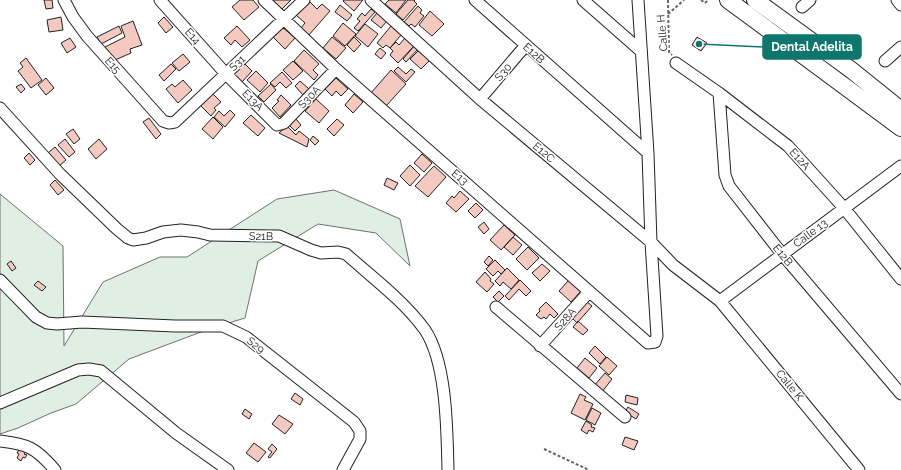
<svg xmlns="http://www.w3.org/2000/svg" width="901" height="470" viewBox="0 0 901 470" font-family="Raleway,sans-serif">
	<style>
		.green { fill: #e0efe3; stroke: #6f6f6f }
		.building { fill: #f3c9c0; stroke: #222 }
		.lines { fill: none; stroke-linecap: round; stroke-linejoin: round }
		.minor-casing { stroke: #222; stroke-width: 13 }
		.highway-casing { stroke: #222; stroke-width: 18 }
		.path { stroke: #646464; stroke-width: 2; stroke-dasharray: 3 2; stroke-linecap: butt }
		.minor { stroke: #fff; stroke-width: 11 }
		.highway { stroke: #fff; stroke-width: 16 }
		.labels { text-anchor: middle; stroke-width: 3; stroke-linejoin: round; paint-order: stroke }
		.street-label { font-size: 11px; fill: #222; stroke: #fff }
		.leader { fill: none; stroke: #0f766e; stroke-width: 1.5 }
		.callout-dot { fill: #0f766e; stroke: #fff; stroke-width: 1.5 }
		.callout { fill: #0f766e; stroke: #0f766e; stroke-width: 1.5 }
		.callout-label { font-size: 12px; text-anchor: middle; font-weight: bold; fill: #fff }
	</style>
	<rect width="100%" height="100%" fill="#fff"/>
	<path class="green" d="M334,190L400,219L410,266L376,233L318,224L258,261L245,318L209,329L129,359L76,404L51,413L18,428L0,434V194L63,246L64,346L103,282L160,257H187L277,199Z"/>
	<path class="building" d="M44,0H52L53,8L46,9Z
		M240,0H253L259,7L244,20L232,7Z
		M272,0H291L281,10Z
		M344,0H363L354,11L343,1Z
		M389,0H406L396,13L385,4Z
		M408,0H415L414,1L417,4L403,20L396,14Z
		M309,1L317,9L322,4L330,11L308,36L300,29L305,23L296,15Z
		M340,5L352,15L347,21L335,12Z
		M418,6L422,10L420,13L424,16L415,27L411,24L409,26L404,22Z
		M371,9L375,12L358,31L354,28L360,21L357,19L362,13L365,16Z
		M430,11L444,24L432,36L419,25Z
		M377,13L387,21L381,28L371,20Z
		M61,17L63,30L49,32L47,20Z
		M164,17L173,27L166,33L158,23Z
		M133,21L142,45L130,49L131,53L115,60L105,47L125,37L121,26Z
		M343,23L356,34L345,46L333,36Z
		M365,24L378,34L368,47L355,36Z
		M119,26L122,33L101,44L97,37Z
		M237,26L250,40L242,47L235,40L231,45L224,38Z
		M281,26L295,38L285,49L272,36Z
		M391,26L401,35L390,48L386,45L383,48L377,43Z
		M332,37L346,48L336,59L323,48Z
		M354,37L361,44L354,52L347,45Z
		M697,37L707,43L701,51L692,45Z
		M70,38L76,47L67,53L61,43Z
		M405,38L414,46L398,63L390,55L393,51L390,48L396,42L399,45Z
		M415,45L418,49L406,62L403,59Z
		M380,48L386,53L381,59L375,54Z
		M304,50L319,64L313,70L318,75L314,80L294,61Z
		M419,50L430,60L421,69L410,59Z
		M183,54L190,62L179,71L172,63Z
		M26,58L42,80L31,88L18,71L23,67L20,63Z
		M293,61L303,71L293,80L283,70Z
		M244,63L252,71L242,82L234,74Z
		M171,64L176,69L164,81L159,75Z
		M398,67L406,74L411,69L415,72L406,82L394,71Z
		M391,70L406,84L386,106L371,93Z
		M256,71L268,83L260,92L247,80Z
		M282,72L292,83L286,88L280,82L275,87L270,83Z
		M46,78L54,88L46,95L38,85Z
		M336,78L348,89L341,96L336,91L332,96L325,89Z
		M183,80L192,90L178,103L166,89L172,84L175,87Z
		M300,81L309,89L303,95L295,86Z
		M21,84L25,89L21,93L16,87Z
		M271,84L276,90L264,102L258,96Z
		M213,94L221,102L214,108L216,110L211,116L200,105Z
		M354,94L363,102L353,113L345,105Z
		M281,95L291,105L280,117L272,108L279,101L277,100Z
		M316,99L329,111L319,123L305,111Z
		M230,110L235,115L225,127L214,117L219,111L224,116Z
		M251,115L265,128L258,136L243,123Z
		M213,117L223,127L213,139L202,129Z
		M149,118L161,134L156,139L143,122Z
		M295,118L301,125L295,131L288,124Z
		M337,119L344,125L334,136L327,129Z
		M287,126L296,135L299,131L309,139L307,147L279,133Z
		M73,129L80,139L74,144L66,134Z
		M313,136L319,141L315,145L310,140Z
		M65,139L75,152L69,157L58,145Z
		M99,139L107,149L96,159L88,149Z
		M55,147L66,160L59,166L48,153Z
		M29,153L35,160L30,165L24,158Z
		M422,154L432,163L424,172L414,163Z
		M410,165L420,175L410,186L400,176Z
		M434,166L446,177L428,197L415,186Z
		M387,178L398,183L394,190L384,185Z
		M55,180L64,190L58,195L50,185Z
		M460,191L469,199L456,212L446,203L452,196L454,198Z
		M476,203L483,210L475,218L468,211Z
		M484,222L489,229L484,234L478,227Z
		M504,225L515,235L501,250L490,240Z
		M513,237L522,245L513,255L504,247Z
		M528,247L539,258L527,270L516,259Z
		M489,256L493,260L488,266L484,262Z
		M495,260L505,270L501,274L498,271L493,276L486,269Z
		M11,261L16,268L12,271L7,264Z
		M542,264L550,271L540,281L532,273Z
		M507,268L519,280L511,289L503,282L500,286L495,281Z
		M485,272L491,279L490,281L494,284L487,292L476,282Z
		M520,280L531,291L526,296L519,289L509,300L505,296Z
		M569,280L581,291L571,302L559,291Z
		M38,281L46,287L42,291L34,285Z
		M499,291L504,296L498,302L493,297Z
		M586,301L592,306L577,323L571,317Z
		M546,302L558,314L554,318L550,314L546,319L544,317L541,319L536,315L540,311L539,309Z
		M578,321L588,330L583,335L573,327Z
		M595,346L606,357L600,364L589,353Z
		M607,357L617,366L609,375L599,366Z
		M585,358L597,368L589,378L577,368Z
		M605,373L612,379L602,392L594,386Z
		M295,393L303,399L300,405L291,399Z
		M580,394L586,397L584,400L593,404L585,420L571,413Z
		M626,395L638,398L637,405L625,402Z
		M628,407L639,414L636,419L625,412Z
		M592,408L601,413L595,425L586,420Z
		M245,409L252,414L249,419L242,414Z
		M279,415L293,424L285,434L272,424Z
		M586,421L592,425L591,427L595,428L593,432L589,430L587,434L581,430Z
		M625,437L638,441L634,450L622,445Z
		M254,443L266,452L258,462L246,453Z
		M272,444L277,449L270,458L268,457L272,452L268,449Z
		M20,448L26,452L24,454L27,455L25,458L23,457L21,461L17,458L19,454L17,453Z"/>
	<g class="lines">
		<g class="minor-casing">
			<path id="minor" d="M64,0L73,17L87,36L163,121L169,123L175,122L304,0
				M160,0L226,74L277,125L284,123L336,69
				M264,0L336,69L648,343L655,342L657,336L651,242L648,153L638,0
				M371,0L480,99L651,242L673,265L720,301L859,470
				M475,0L648,153
				M583,0L641,51
				M897,0L901,5
				M802,7L810,0
				M885,61L901,47
				M676,63L719,93L788,146L844,208L901,279
				M719,93L725,175L729,186L782,254L901,394
				M480,99L526,45
				M0,108L60,174L117,229L128,238L133,240L146,238L163,232L181,230L198,232L210,235L279,236L311,250L321,253L338,252L346,254C373,278 404,301 425,330C447,363 447,431 448,470
				M0,280L36,317L47,323L57,324L82,322L175,326H223L246,337L354,422L360,431V439L343,470
				M720,301L901,166
				M496,307L625,417
				M540,346L589,292
				M0,403L78,370L89,369L101,371L176,433L228,470
				M0,441C28,444 36,448 55,470"/>
		</g>
		<g class="highway-casing">
			<path id="highway" d="M728,0L901,128
				M755,0L850,69L901,110"/>
		</g>
		<path class="path" d="M668,0L669,52L672,55
			M701,0L705,3L708,0
			M668,14L684,0
			M544,449L589,470"/>
		<use href="#minor" class="minor"/>
		<use href="#highway" class="highway"/>
	</g>
	<g class="labels">
		<g class="street-label">
			<text transform="translate(662 33) rotate(-95)" y="4">Calle H</text>
			<text transform="translate(193 36) rotate(48)" y="4">E14</text>
			<text transform="translate(534 53) rotate(42)" y="4">E12B</text>
			<text transform="translate(237 63) rotate(-43)" y="4">S31</text>
			<text transform="translate(113 65) rotate(48)" y="4">E15</text>
			<text transform="translate(503 72) rotate(-50)" y="4">S30</text>
			<text transform="translate(309 97) rotate(-46)" y="4">S30A</text>
			<text transform="translate(253 100) rotate(45)" y="4">E13A</text>
			<text transform="translate(544 152) rotate(40)" y="4">E12C</text>
			<text transform="translate(800 159) rotate(48)" y="4">E12A</text>
			<text transform="translate(460 177) rotate(41)" y="4">E13</text>
			<text transform="translate(810 233) rotate(-37)" y="4">Calle 13</text>
			<text transform="translate(261 236) rotate(1)" y="4">S21B</text>
			<text transform="translate(783 255) rotate(51)" y="4">E12B</text>
			<text transform="translate(565 319) rotate(-48)" y="4">S28A</text>
			<text transform="translate(256 345) rotate(38)" y="4">S29</text>
			<text transform="translate(790 385) rotate(51)" y="4">Calle K</text>
		</g>
	</g>
	<path class="leader" d="M699 44L763 47"/>
	<circle class="callout-dot" cx="699" cy="44" r="4"/>
	<rect class="callout" x="763" y="35" width="98" height="24" rx="4"/>
	<g class="callout-label">
		<text x="812" y="51">Dental Adelita</text>
	</g>
</svg>
